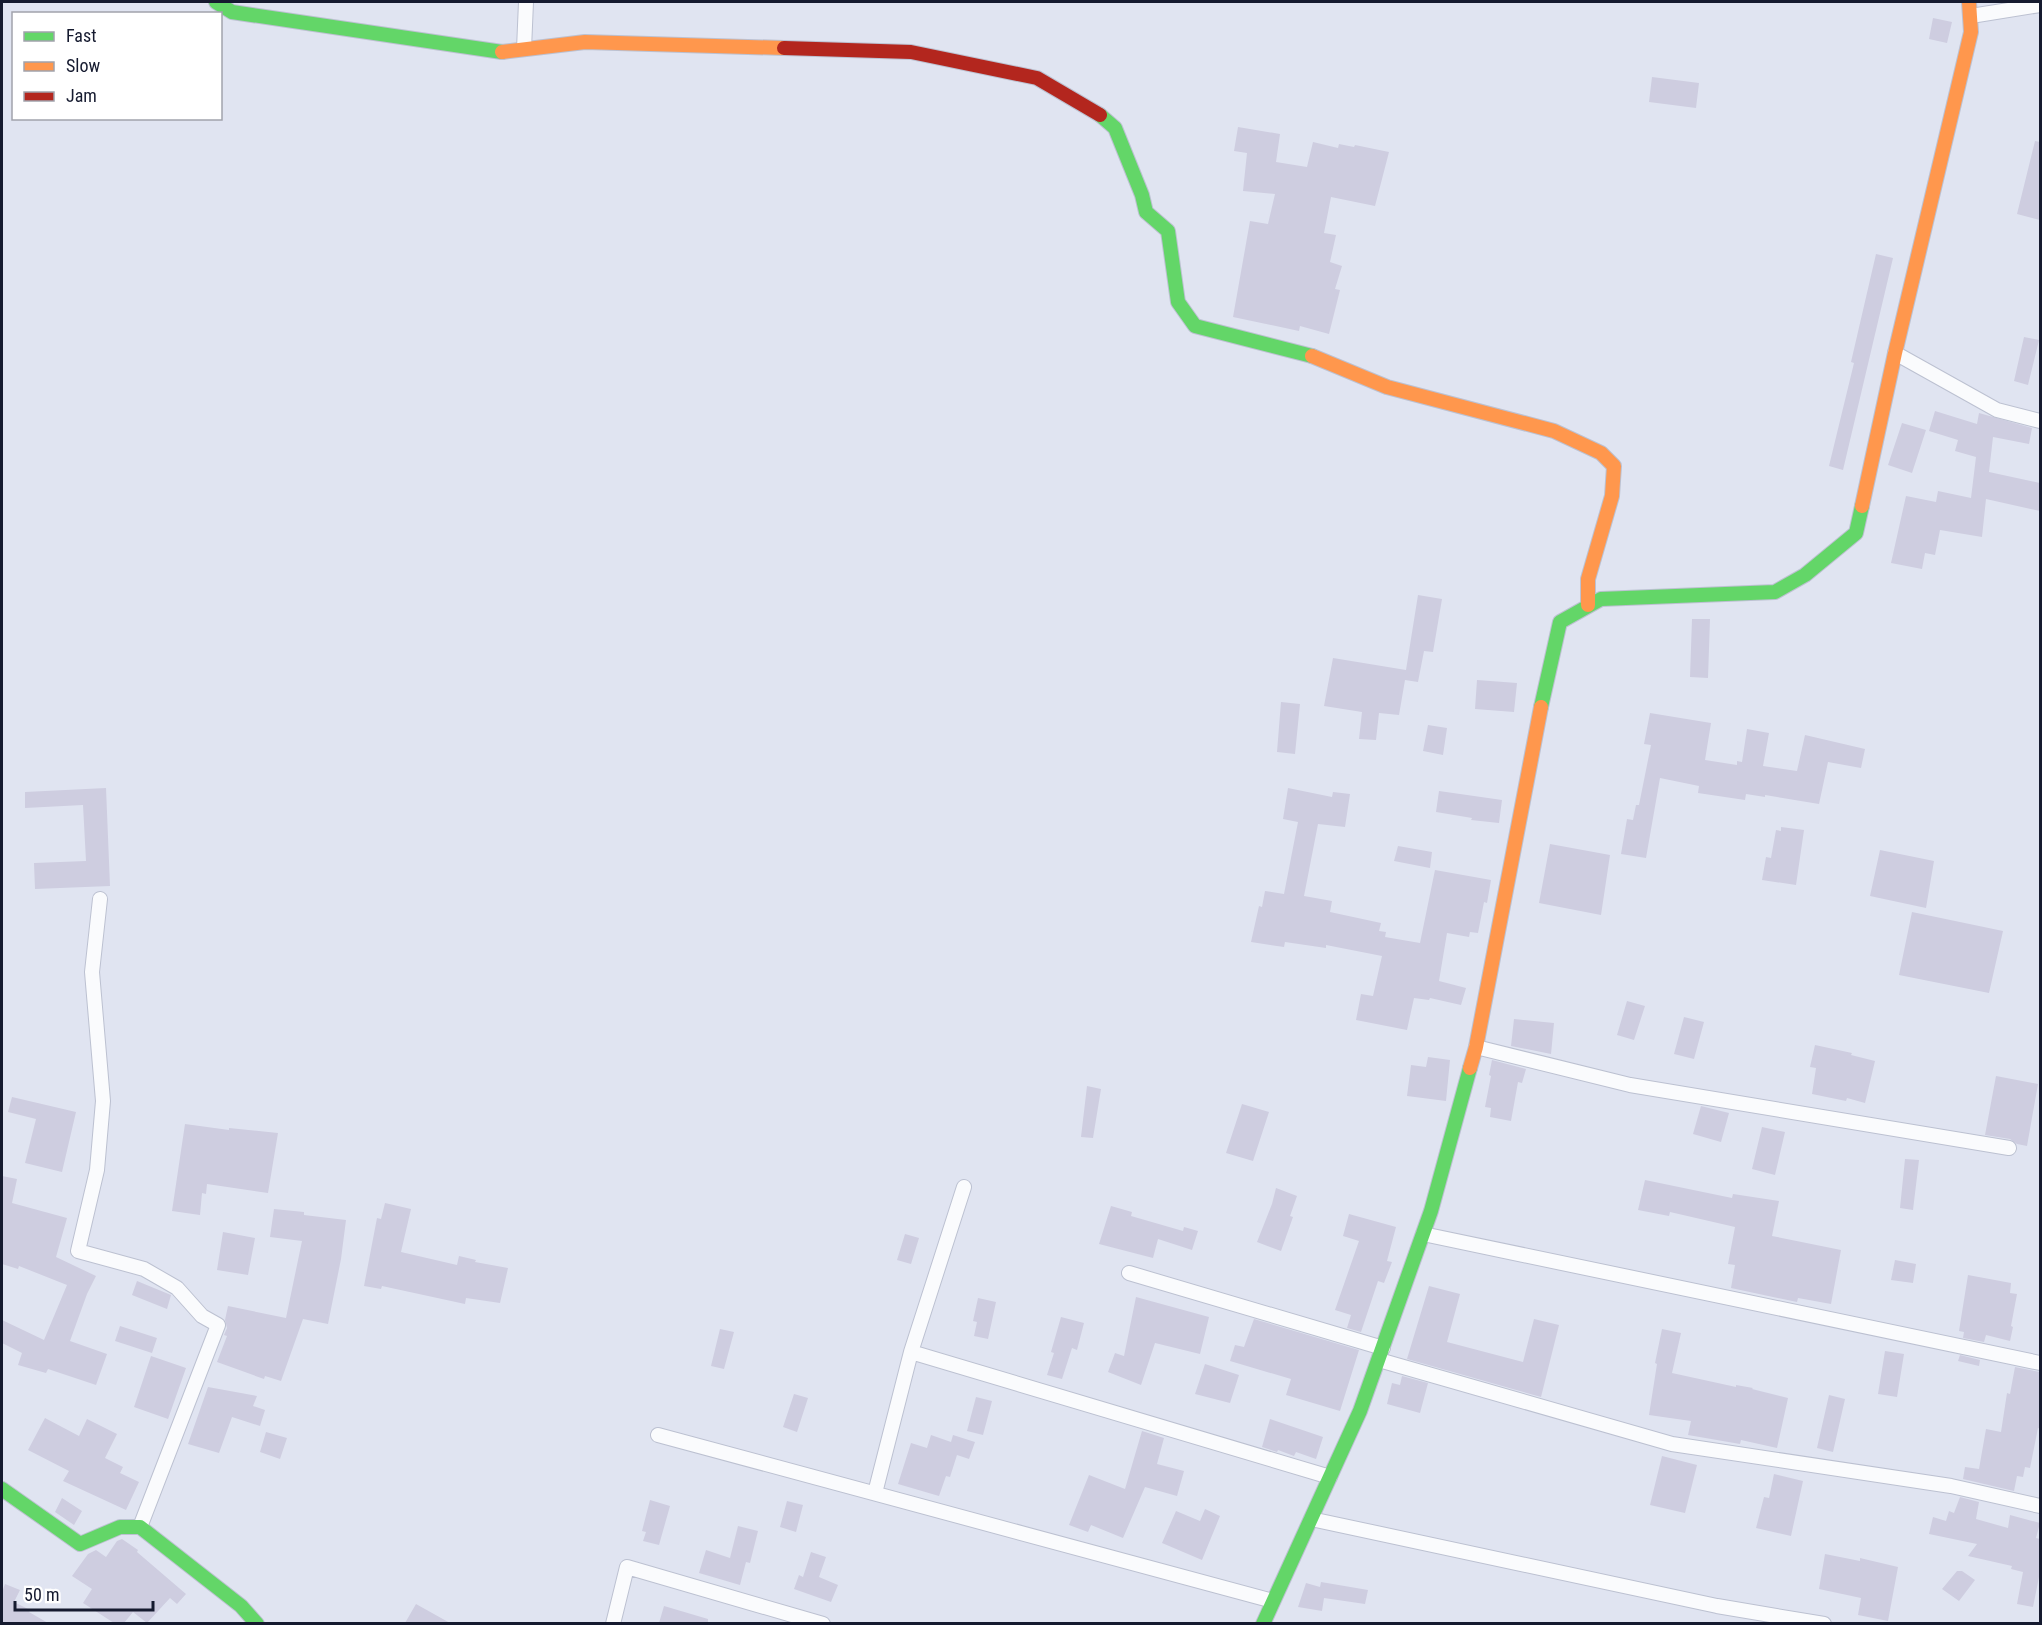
<svg xmlns="http://www.w3.org/2000/svg" width="2042" height="1625" viewBox="0 0 2042 1625" font-family="'Roboto Condensed',sans-serif">
	<style>
		.building { fill: #cecde0 }
		.lines { fill: none; stroke-linecap: round; stroke-linejoin: round }
		.street-casing { stroke: #bcc1d1; stroke-width: 16 }
		.fast-casing { stroke: #bcc1d1; stroke-width: 16 }
		.slow-casing { stroke: #bcc1d1; stroke-width: 16 }
		.jam-casing { stroke: #bcc1d1; stroke-width: 16 }
		.street { stroke: #fafbfd; stroke-width: 14 }
		.fast { stroke: #63d668; stroke-width: 14 }
		.slow { stroke: #ff974d; stroke-width: 14 }
		.jam { stroke: #b3261e; stroke-width: 14 }
	</style>
	<rect width="100%" height="100%" fill="#e0e4f1"/>
	<path class="building" d="M1933,18L1952,22L1947,43L1929,39Z
		M1652,77L1699,83L1696,108L1649,102Z
		M1238,127L1280,134L1276,162L1307,167L1313,142L1338,148L1339,144L1354,147L1355,145L1389,152L1375,206L1331,197L1324,233L1336,235L1330,262L1342,266L1335,289L1340,290L1329,334L1300,326L1299,331L1233,317L1250,221L1268,224L1275,194L1243,191L1247,153L1234,151Z
		M2035,141L2040,142V220L2017,214Z
		M1876,254L1893,258L1843,470L1829,466L1854,363L1851,362Z
		M2024,337L2039,340L2028,385L2014,381Z
		M1935,411L1977,424L1979,413L2032,428L2029,444L1993,437L1989,472L2040,483V511L1986,499L1982,537L1940,530L1935,555L1925,553L1922,569L1891,563L1906,496L1936,502L1938,491L1971,498L1976,457L1955,451L1958,440L1929,431Z
		M1902,423L1926,430L1912,473L1888,465Z
		M1418,595L1442,599L1433,652L1424,651L1418,682L1405,680L1399,715L1379,713L1376,740L1359,739L1362,712L1324,706L1333,658L1406,670Z
		M1692,619H1710L1708,678L1690,677Z
		M1477,680L1517,683L1514,712L1475,709Z
		M1281,702L1300,704L1295,754L1277,752Z
		M1650,713L1711,723L1705,760L1737,765V761L1742,762L1747,729L1769,733L1763,766L1797,771L1805,735L1865,749L1861,768L1828,762L1819,804L1765,795V797L1746,794L1745,800L1698,793L1699,786L1660,778L1646,858L1621,854L1627,819L1633,820L1636,805H1639L1651,745L1644,744Z
		M1428,725L1447,728L1443,755L1423,751Z
		M106,788L110,886L35,889L34,863L86,861L83,805L25,808V792Z
		M1288,788L1332,797L1333,792L1350,794L1345,827L1318,824L1304,896L1332,901L1330,912L1381,923L1379,931L1386,932L1385,937L1420,943L1435,870L1491,880L1487,903L1484,902L1478,933L1470,932L1469,937L1447,933L1439,981L1466,988L1461,1005L1430,998L1429,1000L1414,998L1407,1030L1356,1020L1361,994L1373,996L1382,956L1326,945V948L1285,942L1284,947L1251,942L1259,906L1262,907L1265,891L1284,894L1298,822L1283,819Z
		M1439,791L1502,800L1499,823L1471,820L1472,818L1436,812Z
		M1781,827L1804,830L1796,885L1762,880L1766,857L1771,858L1776,830L1781,831Z
		M1550,844L1610,855L1601,915L1539,903Z
		M1398,846L1432,852L1430,868L1394,861Z
		M1880,850L1934,861L1926,908L1870,896Z
		M1912,912L2003,931L1989,993L1899,975Z
		M1627,1001L1645,1006L1634,1040L1617,1035Z
		M1684,1017L1704,1022L1694,1059L1674,1054Z
		M1514,1019L1554,1023L1551,1054L1511,1046Z
		M1815,1045L1852,1053L1851,1055L1875,1061L1865,1103L1847,1098L1846,1101L1812,1094L1816,1068L1810,1067Z
		M1428,1057L1450,1060L1446,1101L1407,1096L1411,1065L1426,1067Z
		M1492,1060L1526,1069L1522,1083L1518,1082L1511,1121L1490,1117L1491,1108L1485,1107L1491,1076L1489,1075Z
		M1996,1076L2038,1084L2027,1146L2017,1144L2010,1139L1985,1135Z
		M1087,1086L1101,1089L1093,1138L1081,1137Z
		M12,1097L76,1112L62,1172L25,1163L36,1119L8,1112Z
		M1242,1104L1269,1112L1253,1161L1226,1153Z
		M1701,1106L1729,1113L1721,1142L1693,1134Z
		M185,1124L229,1130V1128L278,1133L268,1193L207,1184L206,1194L202,1193L200,1215L172,1211Z
		M1762,1127L1785,1132L1775,1175L1752,1169Z
		M1905,1159L1919,1160L1913,1210L1900,1208Z
		M2,1176L17,1179L12,1203L67,1218L56,1257L96,1276L87,1294L70,1341L107,1354L96,1385L48,1369L46,1373L18,1365L22,1353L2,1343V1320L44,1340L67,1285L19,1266L18,1269L2,1264Z
		M1645,1180L1732,1198L1733,1194L1779,1201L1772,1236L1841,1250L1831,1304L1798,1298L1797,1302L1731,1288L1735,1265L1728,1264L1735,1227L1670,1212L1669,1216L1638,1210Z
		M1276,1188L1297,1196L1290,1216L1293,1217L1281,1251L1257,1242L1272,1204Z
		M385,1203L411,1209L401,1252L457,1265L459,1256L476,1260L475,1262L508,1268L500,1303L466,1298L465,1304L382,1286L381,1289L364,1286L377,1218L381,1219Z
		M1111,1206L1132,1212L1131,1216L1183,1231L1184,1227L1198,1231L1192,1250L1158,1239L1153,1258L1099,1244Z
		M274,1209L304,1212V1215L346,1220L341,1259L328,1324L303,1319L281,1381L265,1376L264,1379L217,1362L227,1336L224,1335L227,1328L225,1320L228,1306L286,1318L302,1241L270,1237Z
		M1349,1214L1396,1227L1387,1261L1392,1262L1384,1283L1378,1281L1361,1332L1347,1328L1351,1315L1335,1310L1359,1241L1343,1236Z
		M223,1232L255,1238L248,1275L217,1270Z
		M905,1234L919,1238L911,1264L897,1260Z
		M1895,1260L1916,1264L1913,1283L1891,1280Z
		M1968,1275L2011,1283L2010,1293L2017,1294L2011,1326L2013,1327L2010,1341L1986,1335L1984,1342L1963,1338L1964,1332L1959,1331Z
		M137,1281L171,1295L167,1309L132,1295Z
		M1429,1286L1460,1294L1447,1342L1523,1362L1534,1319L1559,1325L1541,1397L1407,1359Z
		M1136,1297L1209,1317L1200,1354L1155,1343L1141,1385L1108,1372L1115,1353L1124,1356Z
		M978,1298L996,1302L988,1339L974,1336L977,1322L973,1321Z
		M1061,1317L1084,1323L1077,1350L1072,1348L1062,1379L1047,1375L1054,1353L1051,1352Z
		M1254,1319L1359,1350L1340,1411L1286,1395L1291,1379L1230,1361L1235,1345L1244,1347Z
		M120,1326L157,1338L152,1353L115,1341Z
		M720,1329L734,1332L724,1369L711,1366Z
		M1662,1329L1681,1333L1672,1373L1736,1387V1385L1753,1388L1752,1389L1788,1398L1777,1448L1741,1440L1740,1444L1688,1435L1691,1421L1649,1415L1657,1364L1655,1363Z
		M1885,1351L1904,1354L1897,1397L1878,1394Z
		M1960,1355L1980,1360L1979,1366L1958,1361Z
		M151,1356L186,1368L168,1419L134,1407Z
		M1205,1364L1239,1375L1230,1403L1195,1394Z
		M2015,1367L2040,1372V1429L2038,1428L2030,1468L2025,1467L2023,1477L2017,1476L2014,1491L1963,1479L1965,1467L1979,1469L1986,1429L2001,1432L2007,1393L2010,1394Z
		M1402,1376L1428,1383L1420,1413L1387,1404L1392,1383L1400,1385Z
		M208,1387L257,1396L253,1406L265,1410L260,1426L232,1417L219,1453L188,1444Z
		M794,1394L808,1398L797,1432L783,1427Z
		M1829,1395L1845,1399L1833,1452L1817,1448Z
		M976,1397L992,1401L983,1435L967,1431Z
		M45,1418L79,1436L87,1419L117,1434L105,1458L123,1467L120,1473L139,1482L126,1510L63,1481L69,1471L28,1450Z
		M1270,1419L1323,1437L1316,1459L1296,1452L1294,1456L1278,1450L1277,1452L1262,1447Z
		M1142,1431L1164,1438L1157,1464L1184,1471L1177,1496L1145,1487L1123,1538L1091,1525L1088,1532L1069,1525L1089,1475L1125,1489Z
		M266,1432L287,1438L280,1459L260,1452Z
		M931,1435L951,1442L953,1435L975,1442L969,1459L957,1455L950,1477L946,1476L939,1496L898,1484L911,1443L927,1448Z
		M1662,1456L1697,1465L1685,1513L1650,1505Z
		M1774,1474L1803,1481L1791,1536L1756,1528L1764,1497L1769,1498Z
		M1960,1497L1979,1502L1976,1519L2008,1528L2010,1515L2040,1523L2036,1538L2040,1539V1578L2039,1577L2033,1607L2017,1604L2023,1572L2011,1569L2012,1566L1968,1556L1977,1544L1929,1534L1933,1517L1946,1521L1949,1511L1954,1513Z
		M62,1498L82,1511L74,1525L55,1512Z
		M650,1500L670,1506L659,1545L643,1541L646,1532L642,1531Z
		M787,1501L803,1505L796,1532L780,1527Z
		M1205,1509L1220,1516L1202,1560L1162,1543L1176,1511L1200,1521Z
		M738,1526L758,1531L750,1563L746,1562L740,1585L699,1573L706,1550L730,1558Z
		M122,1539L138,1550L137,1552L186,1594L177,1604L170,1598L147,1623L133,1612L124,1623H114L83,1603L92,1589L72,1576L88,1554L96,1550L106,1557L117,1541Z
		M811,1552L826,1557L819,1577L838,1585L831,1602L794,1589L799,1575L803,1577Z
		M1825,1554L1860,1561V1558L1898,1567L1888,1621L1858,1615L1861,1598L1819,1589Z
		M1957,1571H1962L1975,1580L1959,1601L1942,1589Z
		M1321,1582L1368,1590L1365,1604L1324,1598L1322,1611L1298,1607L1306,1583L1320,1587Z
		M5,1584L20,1590L14,1602L30,1610L29,1612L48,1623H2V1592Z
		M416,1604L450,1623H405Z
		M664,1606L708,1619V1623H659Z"/>
	<g class="lines">
		<g class="street-casing">
			<path id="street" d="M1971,16L2040,5
				M524,49L526,2
				M1895,353L1997,410L2040,421
				M100,899L92,972L103,1101L97,1170L78,1251L144,1269L177,1288L202,1316L218,1325L140,1527
				M1476,1047L1630,1085L2009,1148
				M1423,1234L2040,1363
				M1129,1273L1383,1348
				M911,1352L1330,1477
				M1379,1360L1672,1444L1951,1486L2040,1506
				M658,1435L1273,1601
				M875,1493L911,1352L964,1187
				M1311,1519L1717,1606L1824,1624
				M613,1624L627,1567L823,1624"/>
		</g>
		<g class="fast-casing">
			<path id="fast" d="M216,2L232,12L502,52
				M1100,115L1115,128L1142,195L1146,212L1168,231L1178,302L1195,326L1312,356
				M1541,707L1560,622L1601,599L1775,592L1805,575L1856,533L1862,506
				M2,1489L80,1544L120,1527H140L241,1606L257,1624
				M1263,1624L1360,1411L1431,1211L1470,1068"/>
		</g>
		<g class="slow-casing">
			<path id="slow" d="M502,52L585,42L784,48
				M1312,356L1387,387L1554,431L1601,453L1614,466L1612,496L1588,579V605
				M1862,506L1895,353L1971,32L1969,2
				M1470,1068L1476,1047L1541,707"/>
		</g>
		<g class="jam-casing">
			<path id="jam" d="M784,48L911,52L1037,78L1100,115"/>
		</g>
		<use href="#street" class="street"/>
		<use href="#fast" class="fast"/>
		<use href="#slow" class="slow"/>
		<use href="#jam" class="jam"/>
	</g>
	<rect width="2042" height="1625" fill="none" stroke="#151a2f" stroke-width="6"/>
	<rect x="12" y="12" width="210" height="108" fill="#ffffff" stroke="#a1a3ac" stroke-width="1.5"/>
	<rect x="24" y="32" width="30" height="9" fill="#63d668" stroke="#a1a3ac" stroke-width="1.5"/>
	<text x="66" y="42" font-size="18" fill="#151a2f">Fast</text>
	<rect x="24" y="62" width="30" height="9" fill="#ff974d" stroke="#a1a3ac" stroke-width="1.5"/>
	<text x="66" y="72" font-size="18" fill="#151a2f">Slow</text>
	<rect x="24" y="92" width="30" height="9" fill="#b3261e" stroke="#a1a3ac" stroke-width="1.5"/>
	<text x="66" y="102" font-size="18" fill="#151a2f">Jam</text>
	<path d="M15 1601v9h138v-9" fill="none" stroke="#151a2f" stroke-width="3"/>
	<text x="24" y="1601" font-size="18" fill="#151a2f" stroke="#ffffff" stroke-width="4.5" paint-order="stroke">50 m</text>
</svg>
